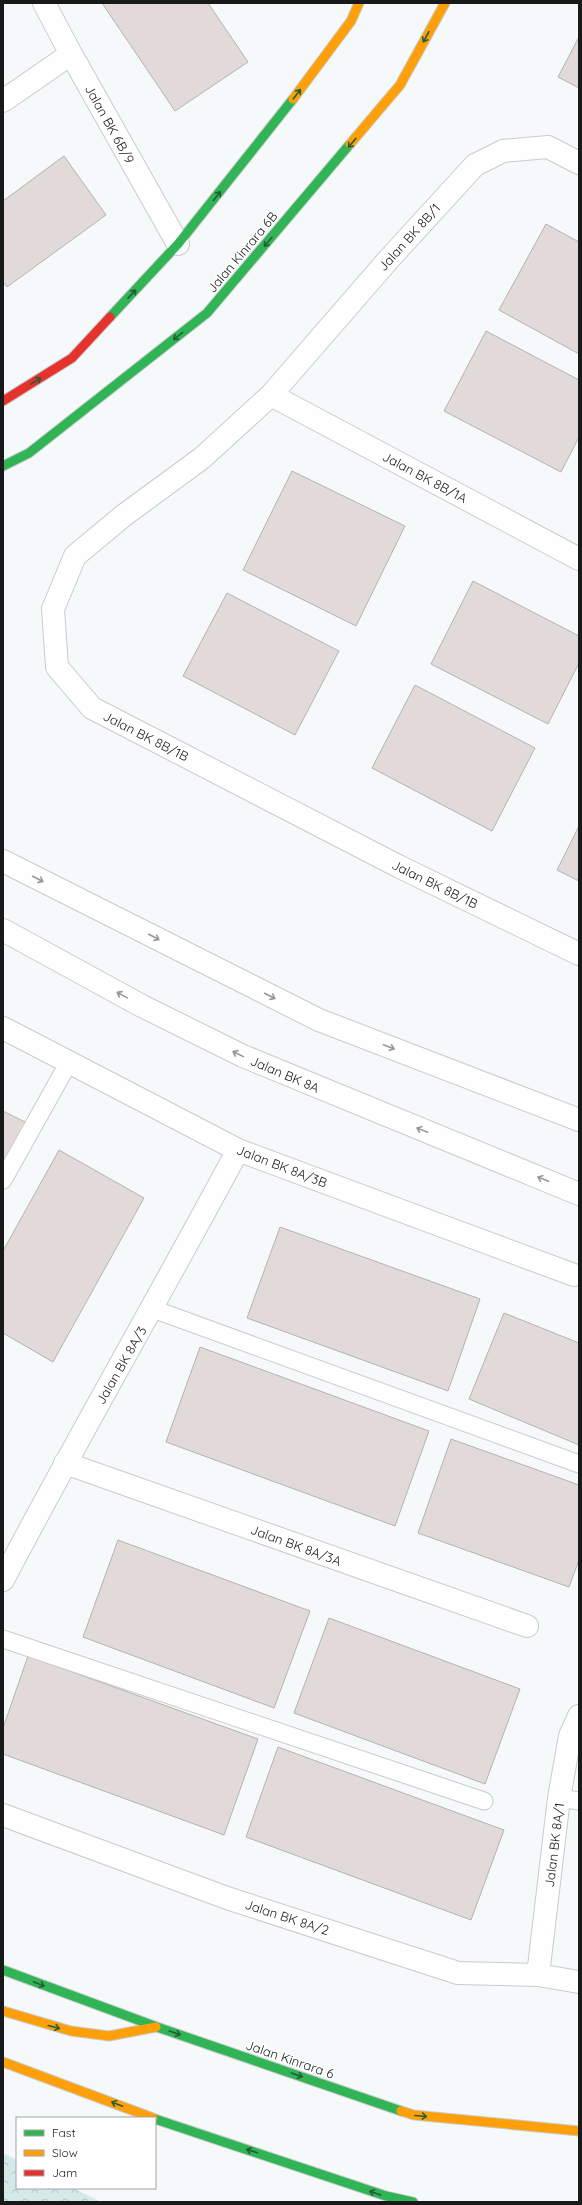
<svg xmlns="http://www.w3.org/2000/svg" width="582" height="2205" viewBox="0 0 582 2205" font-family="Quicksand,sans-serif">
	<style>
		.forest { fill: url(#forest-crowns) }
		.building { fill: #e2dad9; stroke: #b2b3b3 }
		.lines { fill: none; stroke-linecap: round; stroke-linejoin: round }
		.lane-casing { stroke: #c9cccc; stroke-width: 19 }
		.street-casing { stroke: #c9cccc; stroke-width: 24 }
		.fast-casing { stroke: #c9cccc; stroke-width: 11 }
		.slow-casing { stroke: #c9cccc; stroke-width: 11 }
		.jam-casing { stroke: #c9cccc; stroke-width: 11 }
		.lane { stroke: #fefefe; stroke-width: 17 }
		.street { stroke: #fefefe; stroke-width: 22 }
		.fast { stroke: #30b455; stroke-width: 9 }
		.slow { stroke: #ff9f0a; stroke-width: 9 }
		.jam { stroke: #e5322d; stroke-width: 9 }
		.oneway { stroke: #235f35 }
		.oneway2 { stroke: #969797 }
		.labels { text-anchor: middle; stroke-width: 3; stroke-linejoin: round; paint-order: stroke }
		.street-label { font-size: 13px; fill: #181a1a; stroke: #fff }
	</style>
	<defs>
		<pattern id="forest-crowns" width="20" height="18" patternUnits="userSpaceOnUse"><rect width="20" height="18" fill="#d3eae8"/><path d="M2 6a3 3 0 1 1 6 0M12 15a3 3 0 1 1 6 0" fill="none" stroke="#b4c8c6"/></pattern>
	</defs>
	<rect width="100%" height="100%" fill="#f5f9f9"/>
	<path class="forest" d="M3,2153L17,2160V2188H73L101,2202H3Z"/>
	<path class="building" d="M102,3H208L248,62L175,111Z
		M579,37V88L558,77Z
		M64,156L106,215L7,287L3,282V201Z
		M546,224L579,242V354L499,310Z
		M486,331L579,380V437L561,472L444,411Z
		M292,471L405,526L356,626L243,570Z
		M473,581L579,636V663L548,724L431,664Z
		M227,593L339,651L295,735L183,676Z
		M415,685L535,748L492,831L372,768Z
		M579,826V881L557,870Z
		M3,1111L27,1123L3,1169Z
		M59,1150L144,1198L53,1362L3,1333V1251Z
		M280,1227L480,1299L448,1391L247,1318Z
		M504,1313L579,1343V1445L469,1399Z
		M200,1347L429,1431L395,1526L166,1442Z
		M451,1439L579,1485V1560L569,1587L418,1533Z
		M118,1540L310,1611L274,1708L83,1637Z
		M329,1618L520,1689L485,1784L294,1713Z
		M28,1656L258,1739L224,1835L3,1754V1728Z
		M278,1747L504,1830L471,1920L246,1837Z"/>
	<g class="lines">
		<g class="lane-casing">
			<path id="lane" d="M3,1180L69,1062
				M153,1309L579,1464
				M3,1639L484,1801
				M559,1798L579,1801"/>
		</g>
		<g class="street-casing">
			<path id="street" d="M44,3L71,54L178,244
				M3,101L71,54
				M579,163L548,147L503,151L475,165L389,259L271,395L202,458L123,516L75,556L53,609L57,667L92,708L400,867L579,954
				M271,395L579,559
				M3,861L319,1020L579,1120
				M3,930L142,1006L243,1056L579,1194
				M3,1028L238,1150L574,1275
				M65,1463L527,1626
				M3,1580C79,1435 161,1294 238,1150
				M3,1815L227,1898L458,1973L538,1975L579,1982
				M538,1975L559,1798L570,1736L579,1716"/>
		</g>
		<g class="fast-casing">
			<path id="fast" d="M110,317L178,244L293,99
				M3,466L29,453L207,313L350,144
				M3,1970L157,2027L401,2111
				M155,2119L386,2196L413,2202"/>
		</g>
		<g class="slow-casing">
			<path id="slow" d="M293,99L351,21L359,3
				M350,144L400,85L445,3
				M3,2011L71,2031L109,2036L156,2027
				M3,2062L153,2118
				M401,2111L414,2115L579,2131"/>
		</g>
		<g class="jam-casing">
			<path id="jam" d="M3,401L72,358L110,317"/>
		</g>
		<use href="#lane" class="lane"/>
		<use href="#street" class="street"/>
		<use href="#fast" class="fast"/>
		<use href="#slow" class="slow"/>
		<use href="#jam" class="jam"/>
	</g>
	<defs><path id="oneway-shaft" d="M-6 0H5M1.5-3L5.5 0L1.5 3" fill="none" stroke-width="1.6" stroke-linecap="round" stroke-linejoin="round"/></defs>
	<g class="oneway">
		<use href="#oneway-shaft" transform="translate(426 37) rotate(119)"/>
		<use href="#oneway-shaft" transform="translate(297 94) rotate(-53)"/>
		<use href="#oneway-shaft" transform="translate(352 143) rotate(130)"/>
		<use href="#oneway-shaft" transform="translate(217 196) rotate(-52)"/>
		<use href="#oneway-shaft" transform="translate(268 242) rotate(130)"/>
		<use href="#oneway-shaft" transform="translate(132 294) rotate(-47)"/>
		<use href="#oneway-shaft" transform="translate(178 336) rotate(142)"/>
		<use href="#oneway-shaft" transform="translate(36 381) rotate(-32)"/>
		<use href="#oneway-shaft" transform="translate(39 1984) rotate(22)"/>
		<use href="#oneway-shaft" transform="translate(54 2027) rotate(15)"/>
		<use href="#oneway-shaft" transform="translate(175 2033) rotate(19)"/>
		<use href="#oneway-shaft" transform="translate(297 2075) rotate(19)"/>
		<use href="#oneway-shaft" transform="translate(117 2104) rotate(-159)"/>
		<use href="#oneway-shaft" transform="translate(421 2116) rotate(5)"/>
		<use href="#oneway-shaft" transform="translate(252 2151) rotate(-161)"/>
		<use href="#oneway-shaft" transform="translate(375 2193) rotate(-161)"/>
	</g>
	<g class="oneway2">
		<use href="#oneway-shaft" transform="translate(38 879) rotate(27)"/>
		<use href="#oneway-shaft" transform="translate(154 937) rotate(27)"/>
		<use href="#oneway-shaft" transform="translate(122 995) rotate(-151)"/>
		<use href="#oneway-shaft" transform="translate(270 996) rotate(27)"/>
		<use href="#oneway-shaft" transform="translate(389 1047) rotate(21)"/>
		<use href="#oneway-shaft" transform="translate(238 1054) rotate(-154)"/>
		<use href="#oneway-shaft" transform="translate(422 1130) rotate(-158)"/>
		<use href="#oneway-shaft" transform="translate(543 1179) rotate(-158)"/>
	</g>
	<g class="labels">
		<g class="street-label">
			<text transform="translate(110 124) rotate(61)" y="5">Jalan BK 6B/9</text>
			<text transform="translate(409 237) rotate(-48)" y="5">Jalan BK 8B/1</text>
			<text transform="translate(242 252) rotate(-50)" y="5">Jalan Kinrara 6B</text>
			<text transform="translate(425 477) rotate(28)" y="5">Jalan BK 8B/1A</text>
			<text transform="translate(146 736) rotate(27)" y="5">Jalan BK 8B/1B</text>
			<text transform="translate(435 884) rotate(26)" y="5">Jalan BK 8B/1B</text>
			<text transform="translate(285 1074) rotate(23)" y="5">Jalan BK 8A</text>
			<text transform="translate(282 1166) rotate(21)" y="5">Jalan BK 8A/3B</text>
			<text transform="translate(121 1365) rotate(-60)" y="5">Jalan BK 8A/3</text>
			<text transform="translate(296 1545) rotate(20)" y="5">Jalan BK 8A/3A</text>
			<text transform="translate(554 1845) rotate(-83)" y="5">Jalan BK 8A/1</text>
			<text transform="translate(287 1917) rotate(18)" y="5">Jalan BK 8A/2</text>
			<text transform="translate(290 2059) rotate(19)" y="5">Jalan Kinrara 6</text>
		</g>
	</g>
	<rect width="582" height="2205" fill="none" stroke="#181a1a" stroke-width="8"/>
	<rect x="16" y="2117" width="140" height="72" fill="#ffffff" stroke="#a3a3a3"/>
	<rect x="24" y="2130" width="20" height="6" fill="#30b455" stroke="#a3a3a3"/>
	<text x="52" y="2137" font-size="12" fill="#181a1a">Fast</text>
	<rect x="24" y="2150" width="20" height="6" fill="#ff9f0a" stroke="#a3a3a3"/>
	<text x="52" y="2157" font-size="12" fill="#181a1a">Slow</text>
	<rect x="24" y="2170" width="20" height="6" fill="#e5322d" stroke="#a3a3a3"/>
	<text x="52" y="2177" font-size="12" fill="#181a1a">Jam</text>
</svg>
